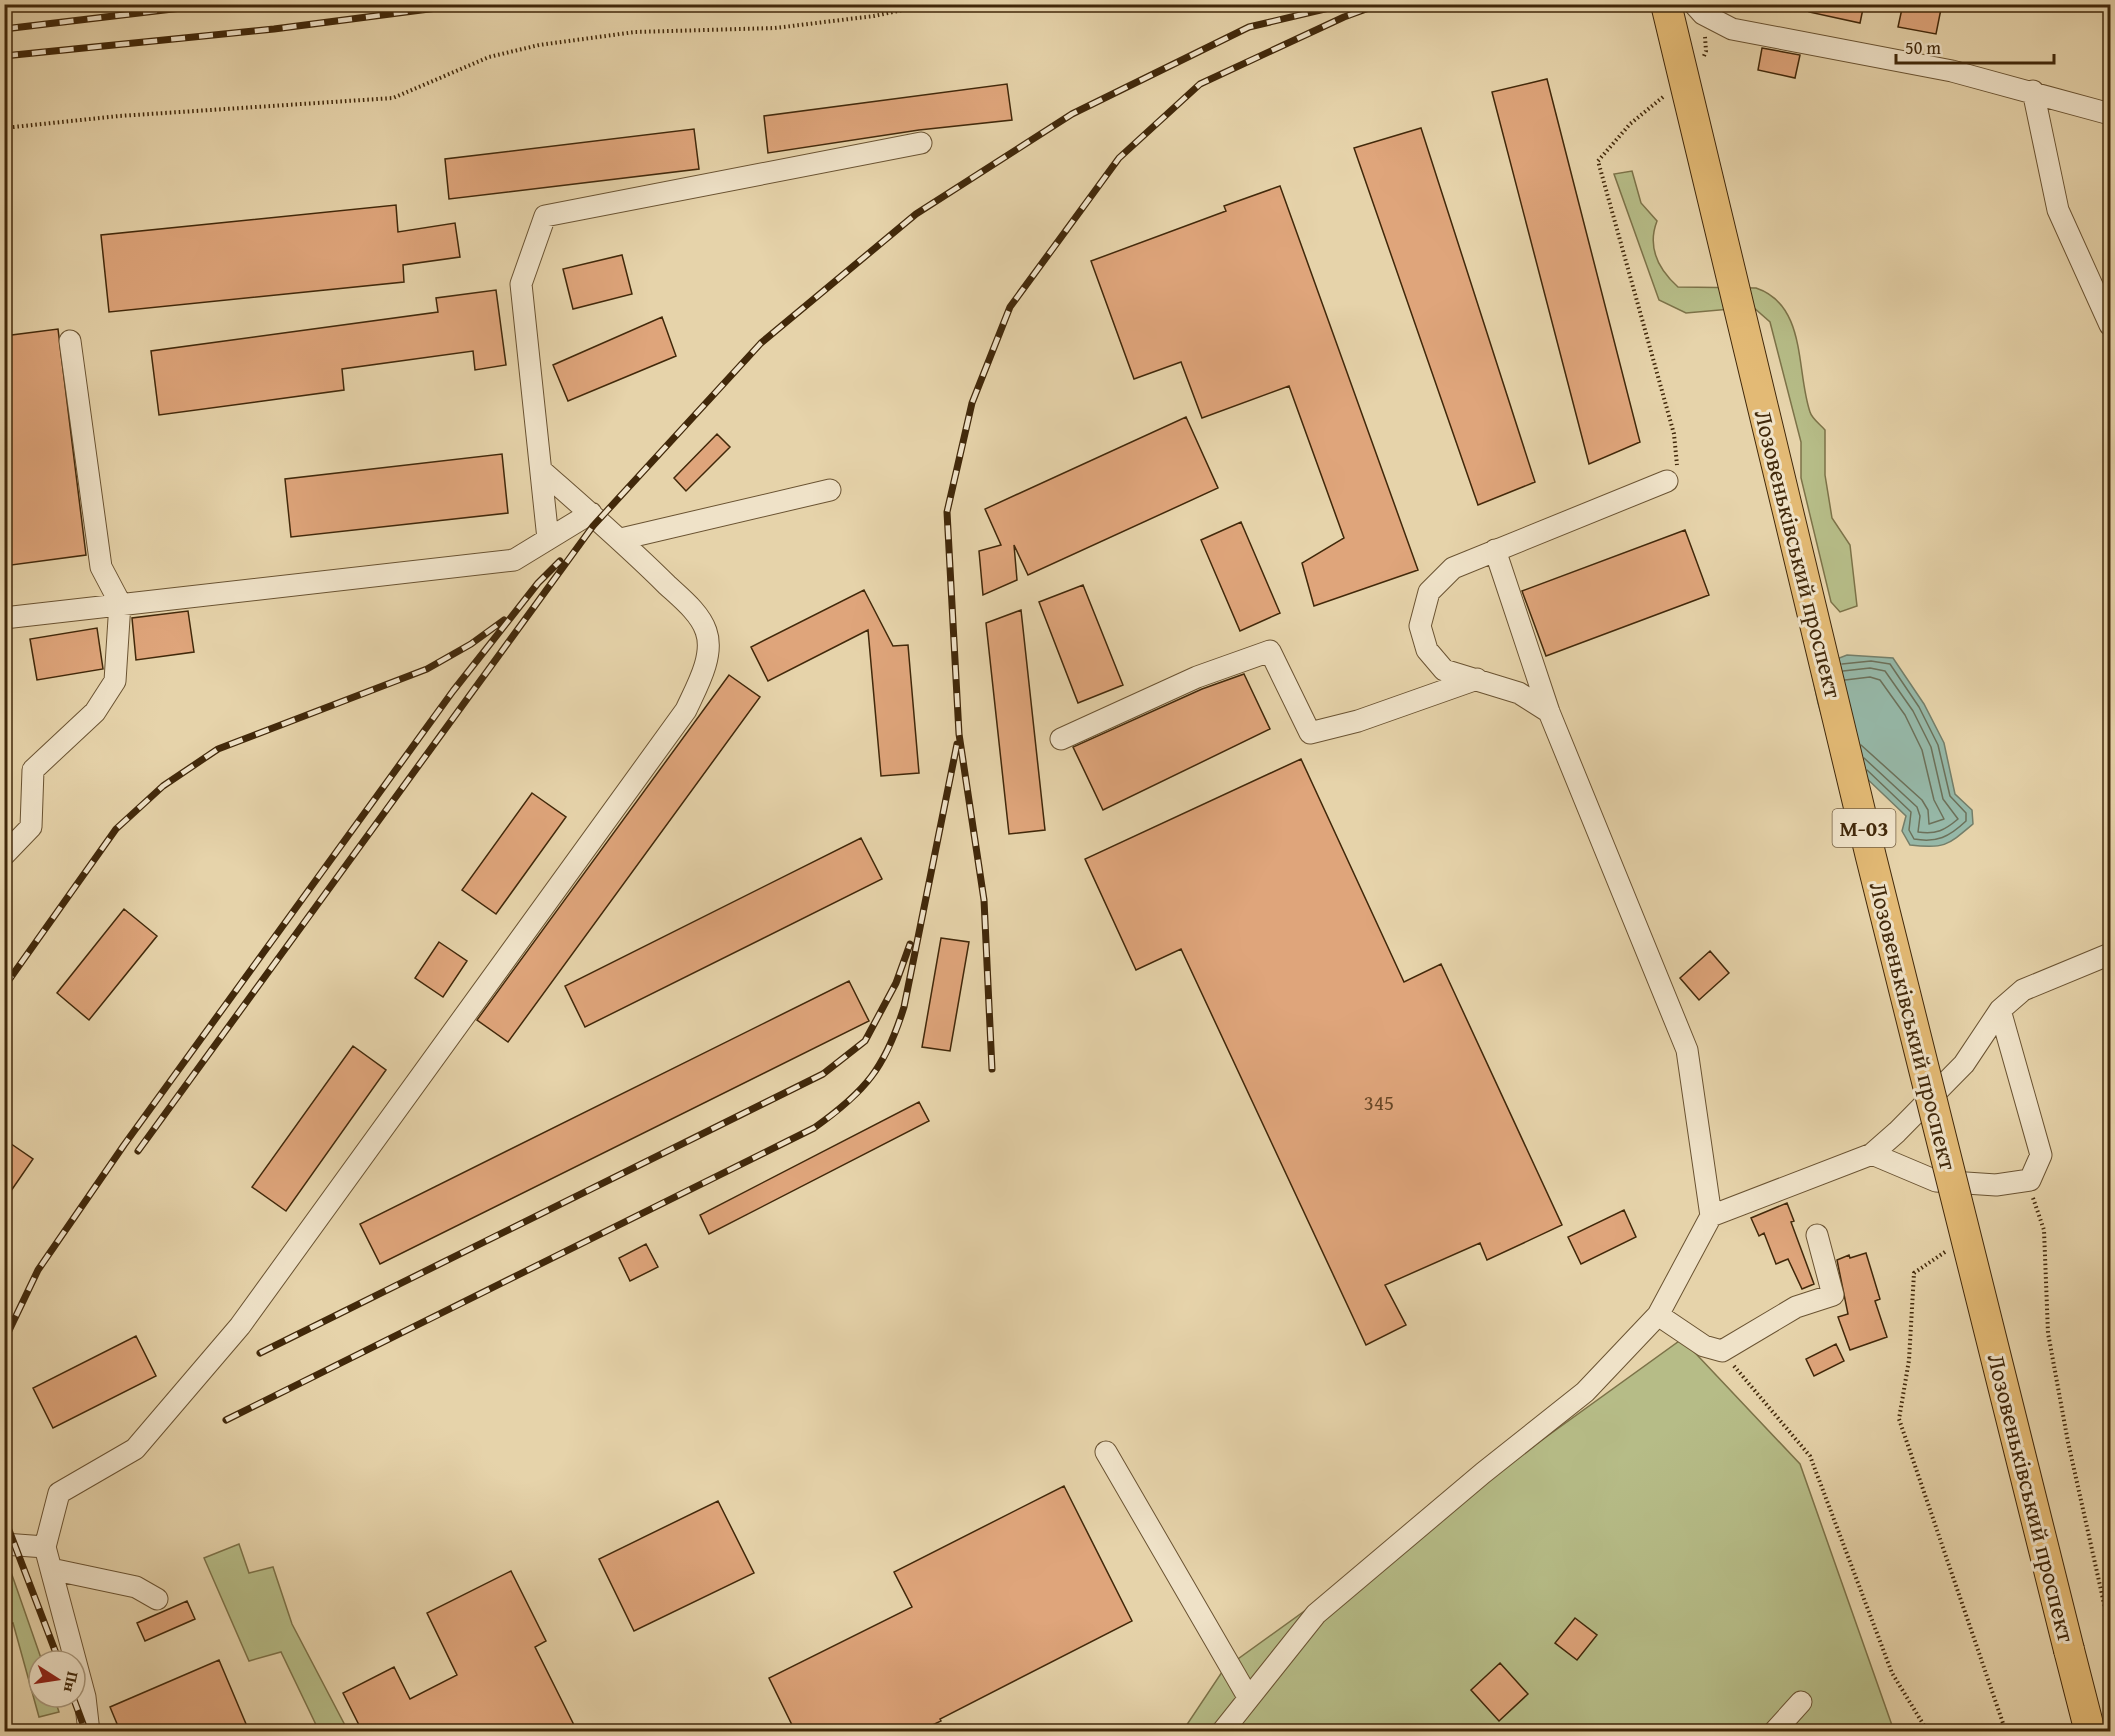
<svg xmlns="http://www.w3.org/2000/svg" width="2115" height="1736" viewBox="0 0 2115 1736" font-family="'Gentium Book Plus',serif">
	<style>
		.green { fill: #b6bc87; stroke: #7c7248; stroke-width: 1.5 }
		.water { fill: #96b8a8; stroke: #747e69; stroke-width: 1.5 }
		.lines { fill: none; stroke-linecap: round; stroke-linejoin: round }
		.shore { stroke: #6c7059; stroke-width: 1.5 }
		.building { fill: #dfa57b; stroke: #41280a; stroke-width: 1.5 }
		.minor-casing { stroke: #6a5332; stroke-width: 23 }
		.highway-casing { stroke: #41280a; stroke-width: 32 }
		.path { stroke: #41280a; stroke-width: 4; stroke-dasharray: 1.5 3; stroke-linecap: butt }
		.minor { stroke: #efe2c8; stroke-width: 21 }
		.highway { stroke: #e3ba75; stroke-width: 30 }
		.rail-casing { stroke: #41280a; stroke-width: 7 }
		.rail { stroke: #efe2c8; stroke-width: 4.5; stroke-dasharray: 14; stroke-linecap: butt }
		.highway-bridge-casing { stroke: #41280a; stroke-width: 32; stroke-linecap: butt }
		.highway-bridge { stroke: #e3ba75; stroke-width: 30 }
		.labels { text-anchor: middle; stroke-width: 6; stroke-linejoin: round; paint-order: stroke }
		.number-label { font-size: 21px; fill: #684726 }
		.shield { fill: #efe2c8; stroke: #756043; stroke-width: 1.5 }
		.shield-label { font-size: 22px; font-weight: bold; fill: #41280a }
		.street-label { font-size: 24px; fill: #41280a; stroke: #efe2c8 }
	</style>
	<rect width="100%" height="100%" fill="#e6d3aa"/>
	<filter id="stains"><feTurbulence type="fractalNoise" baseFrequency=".00333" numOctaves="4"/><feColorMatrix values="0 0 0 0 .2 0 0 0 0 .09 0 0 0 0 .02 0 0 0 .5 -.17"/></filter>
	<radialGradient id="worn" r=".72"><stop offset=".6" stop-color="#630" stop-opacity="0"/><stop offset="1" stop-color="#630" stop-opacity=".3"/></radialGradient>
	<path class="green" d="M1632,171L1641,203L1657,221C1647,247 1658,269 1678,287L1756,288C1807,305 1796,371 1810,412C1812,419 1821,425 1825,430V475L1832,518L1850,545L1857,606L1840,612L1831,602L1801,478V442L1770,322L1753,307L1686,313L1659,300L1614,174Z
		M1682,1339L1800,1464L1894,1731L1182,1732L1224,1669Z
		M239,1544L249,1573L273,1567L292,1624L348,1731H319L281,1652L249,1661L204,1558Z
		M4,1552L42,1661H39V1697H54L59,1712L39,1717L13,1623L5,1625Z"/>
	<path class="water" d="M1847,655L1893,658L1924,704L1944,743L1955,794L1972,810L1973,824C1947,846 1944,849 1910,845L1902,831L1906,816L1859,771L1833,753L1818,703L1811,669Z"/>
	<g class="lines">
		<path class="shore" d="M1842,664L1871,661L1890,664L1919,707L1938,745L1950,796L1966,813V821C1949,837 1937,843 1914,839L1909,830L1911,812L1867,770
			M1843,671L1870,668L1885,671L1913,711L1931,747L1943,799L1958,819C1945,830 1936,835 1918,832L1920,816L1917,807L1864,758
			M1845,680L1870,677L1880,680L1905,715L1922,750L1934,800L1944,819L1929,824L1928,810L1922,800L1861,745"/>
	</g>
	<path class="building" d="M1810,4H1864L1860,23L1809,12Z
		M1903,4H1942L1936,34L1898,27Z
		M1762,48L1800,55L1795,78L1758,70Z
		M1547,79L1640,442L1589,464L1492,92Z
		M1007,84L1012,120L919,130L768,153L764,116Z
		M1421,128L1535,482L1478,505L1354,148Z
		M694,129L699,169L449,199L445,159Z
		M1280,186L1418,570L1314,606L1302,563L1344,538L1289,386L1202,418L1181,362L1134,379L1091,261L1226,211L1224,206Z
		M396,205L398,232L455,223L460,257L403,265L404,282L109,312L101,235Z
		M622,255L632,294L573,309L563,269Z
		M496,290L506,365L475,370L473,351L342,369L344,390L159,415L151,351L438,312L436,298Z
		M662,317L676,356L568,401L553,365Z
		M58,329L86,555L4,566V336Z
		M1186,417L1218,488L1028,575L1014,545L1017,580L983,595L979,551L1001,545L985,509Z
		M717,434L730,447L686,491L674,478Z
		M502,454L508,513L291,537L285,479Z
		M1241,522L1280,613L1240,631L1201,540Z
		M1685,530L1709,595L1546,656L1522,591Z
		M1083,585L1123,685L1078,703L1039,602Z
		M864,590L893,646L908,645L919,773L881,776L868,630L768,681L751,647Z
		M1021,610L1045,830L1009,834L986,623Z
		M188,611L194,652L136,660L132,618Z
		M97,628L103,669L37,680L30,639Z
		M1244,674L1270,729L1103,810L1073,747L1202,689Z
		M729,675L760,697L508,1042L477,1020Z
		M1301,759L1404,982L1441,964L1562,1225L1487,1260L1480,1243L1385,1285L1406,1325L1366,1345L1181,949L1136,970L1085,859Z
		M532,793L566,817L496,914L462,890Z
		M861,838L882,879L585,1027L565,986Z
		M124,909L157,936L89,1020L57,993Z
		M941,938L969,942L950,1051L922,1047Z
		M439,942L467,961L443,997L415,978Z
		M1710,951L1729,973L1699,1000L1680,978Z
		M849,981L869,1021L380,1264L360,1224Z
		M353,1046L386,1070L286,1211L252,1187Z
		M919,1102L929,1121L709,1234L700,1215Z
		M4,1139L33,1159L4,1201Z
		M1787,1203L1794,1221L1791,1222L1814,1284L1802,1289L1788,1259L1776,1264L1764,1233L1759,1236L1751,1218Z
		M1624,1210L1636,1237L1581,1264L1568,1237Z
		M646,1244L658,1267L630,1281L619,1258Z
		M1866,1253L1880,1299L1875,1301L1887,1337L1850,1350L1838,1317L1848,1314L1837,1260L1849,1255L1850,1258Z
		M136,1336L156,1376L53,1428L33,1388Z
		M1836,1344L1844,1361L1814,1376L1806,1359Z
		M1064,1486L1132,1621L940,1719L941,1721L920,1731H795L769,1678L912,1607L894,1572Z
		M718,1501L754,1573L634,1631L599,1559Z
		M511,1571L546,1641L535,1647L577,1731H362L343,1693L394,1667L410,1699L457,1675L427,1613Z
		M187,1601L195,1619L145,1641L137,1623Z
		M1575,1618L1597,1635L1577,1660L1555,1643Z
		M219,1660L249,1731H120L110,1707Z
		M1500,1663L1528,1694L1499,1721L1471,1690Z"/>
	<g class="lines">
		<g class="minor-casing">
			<path id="minor" d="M1694,4L1703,14L1732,29L1952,71L2110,114
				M2033,91L2058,210L2110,325
				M548,539L521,284L545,216L921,143
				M621,539L830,490
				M4,618L514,560L591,513
				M1549,712L1519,693L1444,670L1427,650L1420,626L1429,592L1453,568L1667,481
				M1061,739L1197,677L1270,651L1310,733L1358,721L1477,679
				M4,855L31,827L33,770L95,712L115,681L120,603L101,567L70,341
				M1872,1154L1936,1181L1996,1185L2030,1180L2041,1155L2000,1010
				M1711,1216L1872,1154L1897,1132L1964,1064L2000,1010L2023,990L2110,954
				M1658,1315L1704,1346L1722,1351L1796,1307L1833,1295L1817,1235
				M1106,1452L1248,1697
				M4,1544L45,1547
				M51,1569L136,1587L157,1599
				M89,1732L85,1697L45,1547L59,1493L135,1449L240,1326L686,710C696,688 715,656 706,631C700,613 681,598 667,585C627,545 584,508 541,470
				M1222,1732L1316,1614L1483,1473L1585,1392L1658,1315L1711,1216L1687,1050L1549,712L1495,550
				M1774,1732L1801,1702"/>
		</g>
		<g class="highway-casing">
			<path id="highway" d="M2069,1650L2090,1732"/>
		</g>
		<path class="path" d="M1618,4L1644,9
			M1704,56L1706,51L1705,37
			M1663,97L1630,124L1598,161L1674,434L1677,465
			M4,128L119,116L393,98L489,57L539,45L635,32L775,28L874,16L931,4
			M2033,1198L2044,1230L2048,1333L2068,1442L2109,1626L2110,1642
			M1945,1252L1914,1273L1909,1360L1899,1419L2006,1732
			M1734,1366L1810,1456L1892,1673L1928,1732"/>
		<use href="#minor" class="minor"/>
		<use href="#highway" class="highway"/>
		<g class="rail-casing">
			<path id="rail" d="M4,8L35,4
				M4,29L215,4
				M4,56L274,29L468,4
				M4,987L116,829L163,786L218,749L427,669L471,644L504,620
				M992,1069L984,900L959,734L947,512L972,403L1010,307L1119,158L1200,84L1344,17L1380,4
				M138,1151L593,526L761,343L916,214L1072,114L1249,27L1346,4
				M4,1341L38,1270L124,1145L453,691L538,583L560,561
				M260,1353L823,1074L865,1041L896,983L910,944
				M226,1420L814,1128C866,1091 885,1068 904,1007L957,744
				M4,1517L59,1661
				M73,1697L86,1732"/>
		</g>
		<use href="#rail" class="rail"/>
		<g class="highway-bridge-casing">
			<path id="highway-bridge" d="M1666,4L1871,857L2069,1650"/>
		</g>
		<use href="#highway-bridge" class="highway-bridge"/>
	</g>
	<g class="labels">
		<g class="number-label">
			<text x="1379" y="1110">345</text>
		</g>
		<rect class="shield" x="1832.5" y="809" width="63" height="38" rx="4.5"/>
		<g class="shield-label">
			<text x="1864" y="836">М-03</text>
		</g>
		<g class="street-label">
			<text transform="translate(1798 554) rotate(76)" y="8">Лозовеньківський проспект</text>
			<text transform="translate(1913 1026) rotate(76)" y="8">Лозовеньківський проспект</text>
			<text transform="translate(2031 1498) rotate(76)" y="8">Лозовеньківський проспект</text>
		</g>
	</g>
	<rect width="2115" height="1736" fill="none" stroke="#e6d3aa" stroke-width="24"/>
	<rect x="6" y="6" width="2103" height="1724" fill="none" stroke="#41280a" stroke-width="3"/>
	<rect x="12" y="12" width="2091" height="1712" fill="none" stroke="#41280a" stroke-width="1.5"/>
	<g transform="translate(57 1679) rotate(102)"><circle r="28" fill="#efe2c8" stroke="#a9987c" stroke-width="1.5"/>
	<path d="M0-4.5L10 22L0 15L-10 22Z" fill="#8f2418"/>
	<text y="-9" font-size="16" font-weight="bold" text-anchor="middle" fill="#41280a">Пн</text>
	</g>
	<path d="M1896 54v9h158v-9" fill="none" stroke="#41280a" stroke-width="3"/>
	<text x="1905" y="54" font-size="18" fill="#41280a" stroke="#efe2c8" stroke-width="4.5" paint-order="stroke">50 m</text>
	<rect width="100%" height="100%" filter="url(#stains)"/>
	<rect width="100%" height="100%" fill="url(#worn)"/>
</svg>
